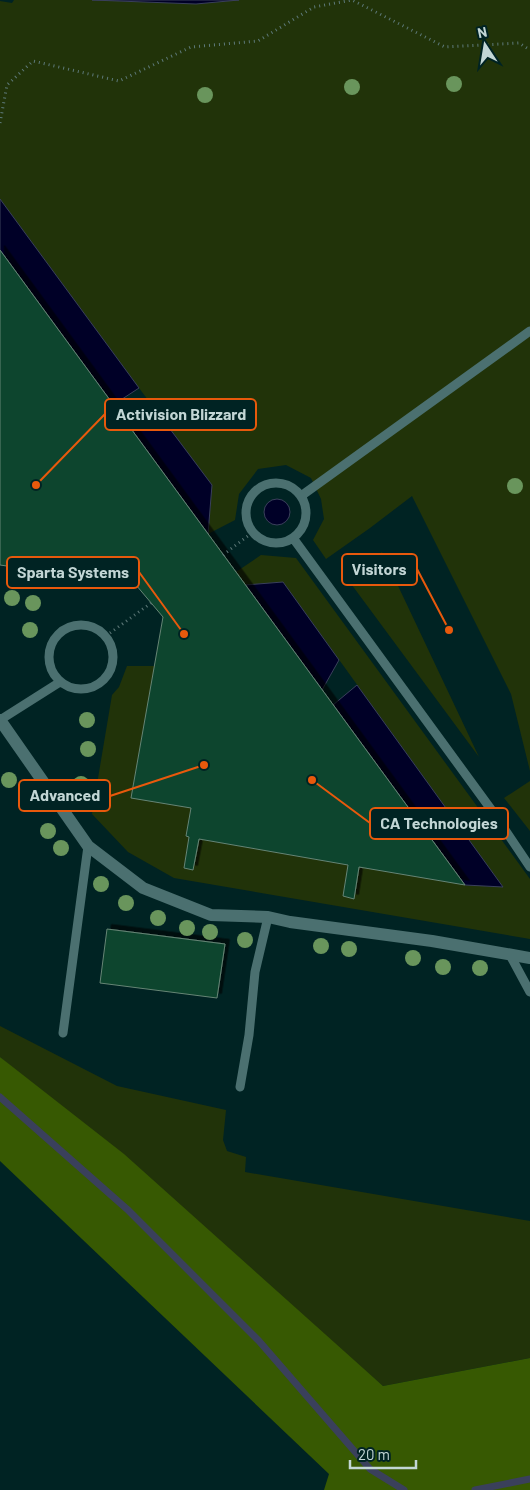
<svg xmlns="http://www.w3.org/2000/svg" width="530" height="1490" viewBox="0 0 530 1490" font-family="Barlow,sans-serif">
	<style>
		.green { fill: #213309 }
		.forest { fill: #375902 }
		.water { fill: #000027; stroke: #3a405b }
		.lines { fill: none; stroke-linecap: round; stroke-linejoin: round }
		.stream { stroke: #3a405b; stroke-width: 7 }
		.building { fill: #0d442e; stroke: #668575; filter: url(#shadow) }
		.path { stroke: #5e7a7a; stroke-width: 3; stroke-dasharray: 1 4; stroke-linecap: butt }
		.service { stroke: #4b7070; stroke-width: 9 }
		.minor { stroke: #4b7070; stroke-width: 12 }
		.tree { fill: #69955c }
		.leader { fill: none; stroke: #e8590c; stroke-width: 2 }
		.callout-dot { fill: #e8590c; stroke: #002323; stroke-width: 2 }
		.callout { fill: #002323; stroke: #e8590c; stroke-width: 2 }
		.callout-label { font-size: 16px; text-anchor: middle; font-weight: bold; fill: #c2d6d5 }
	</style>
	<defs>
		<filter id="shadow"><feDropShadow dx="4.5" dy="-4.5" stdDeviation="0" flood-color="#0009"/></filter>
	</defs>
	<rect width="100%" height="100%" fill="#002323"/>
	<path class="green" d="M14,0H530V771L511,694L412,496L370,528L326,559L313,540L324,519L321,499L311,478L286,465L258,469L239,494L235,520L208,534L212,485L139,388L0,199V1L12,3Z
		M382,552L479,757L346,577Z
		M261,555L296,558L530,879V939L174,878L128,852L92,814L112,695L119,687L127,666H155L131,798L191,808L186,836L189,837L184,868L193,870L199,839L348,865L343,896L354,898L359,867L465,885L503,887L283,582L245,585L236,572Z
		M530,781V831L504,798Z
		M0,1026L117,1086L226,1110L223,1140L227,1151L246,1157L245,1172L530,1221V1358L383,1386L0,1057Z"/>
	<path class="forest" d="M0,1057L124,1154L383,1386L530,1358V1490H324L329,1474L0,1161Z"/>
	<path class="water" d="M92,0H239L196,4Z
		M0,199L139,388L113,405L0,250Z
		M155,409L212,485L208,534L125,421Z
		M264 512a13 13 0 1 1 26 0a13 13 0 1 1-26 0Z
		M283,582L339,660L322,690L245,585Z
		M357,685L503,887L465,885L333,705Z"/>
	<g class="lines">
		<path class="stream" d="M0,1097L127,1209L259,1341L370,1469L404,1490
			M475,1490L530,1479"/>
	</g>
	<path class="building" d="M0,250L236,572L465,885L359,867L354,899L343,896L348,865L199,839L193,870L184,868L189,837L186,836L191,808L131,798L163,617L136,585L0,565Z
		M107,929L225,944L217,998L100,983Z"/>
	<g class="lines">
		<path class="path" d="M0,123L7,85L33,61L119,81L191,47L258,41L314,7L352,0L445,47L519,43L530,50
			M223,555L253,532
			M106,636L151,603"/>
		<path class="service" d="M246 513a30 30 0 1 1 60 0a30 30 0 1 1-60 0Z
			M301,496L530,331
			M293,538L493,812L530,867
			M49 657a32 32 0 1 1 64 0a32 32 0 1 1-64 0Z
			M0,720L60,682
			M510,955L530,992
			M63,1033L88,846
			M240,1087L249,1035L255,972L268,917"/>
		<path class="minor" d="M0,720L88,846L143,888L211,915L268,917L290,922L432,941L530,958"/>
	</g>
	<g class="tree">
		<circle cx="454" cy="84" r="8"/>
		<circle cx="352" cy="87" r="8"/>
		<circle cx="205" cy="95" r="8"/>
		<circle cx="515" cy="486" r="8"/>
		<circle cx="12" cy="598" r="8"/>
		<circle cx="33" cy="603" r="8"/>
		<circle cx="30" cy="630" r="8"/>
		<circle cx="87" cy="720" r="8"/>
		<circle cx="88" cy="749" r="8"/>
		<circle cx="9" cy="780" r="8"/>
		<circle cx="81" cy="784" r="8"/>
		<circle cx="26" cy="795" r="8"/>
		<circle cx="48" cy="831" r="8"/>
		<circle cx="61" cy="848" r="8"/>
		<circle cx="101" cy="884" r="8"/>
		<circle cx="126" cy="903" r="8"/>
		<circle cx="158" cy="918" r="8"/>
		<circle cx="187" cy="928" r="8"/>
		<circle cx="210" cy="932" r="8"/>
		<circle cx="245" cy="940" r="8"/>
		<circle cx="321" cy="946" r="8"/>
		<circle cx="349" cy="949" r="8"/>
		<circle cx="413" cy="958" r="8"/>
		<circle cx="443" cy="967" r="8"/>
		<circle cx="480" cy="968" r="8"/>
	</g>
	<path class="leader" d="M36 485L105 414M449 630L417 569M184 634L139 572M204 765L110 796M312 780L370 823"/>
	<g class="callout-dot">
		<circle cx="36" cy="485" r="5"/>
		<circle cx="449" cy="630" r="5"/>
		<circle cx="184" cy="634" r="5"/>
		<circle cx="204" cy="765" r="5"/>
		<circle cx="312" cy="780" r="5"/>
	</g>
	<g class="callout">
		<rect x="105" y="399" width="151" height="31" rx="5"/>
		<rect x="342" y="554" width="75" height="31" rx="5"/>
		<rect x="7" y="557" width="132" height="31" rx="5"/>
		<rect x="19" y="780" width="91" height="31" rx="5"/>
		<rect x="370" y="808" width="138" height="31" rx="5"/>
	</g>
	<g class="callout-label">
		<text x="181" y="420">Activision Blizzard</text>
		<text x="379" y="575">Visitors</text>
		<text x="73" y="578">Sparta Systems</text>
		<text x="65" y="801">Advanced</text>
		<text x="439" y="829">CA Technologies</text>
	</g>
	<g transform="translate(485 45) rotate(348)" stroke="#002323" stroke-width="4" paint-order="stroke">
	<path d="M0-4L9 19L0 12L-9 19Z" fill="#c2d6d5"/>
	<text y="-8" font-size="14" font-weight="bold" text-anchor="middle" fill="#c2d6d5">N</text>
	</g>
	<path d="M350 1460v8h66v-8" fill="none" stroke="#c2d6d5" stroke-width="2.5"/>
	<text x="358" y="1460" font-size="15" fill="#c2d6d5" stroke="#002323" stroke-width="4" paint-order="stroke">20 m</text>
</svg>
